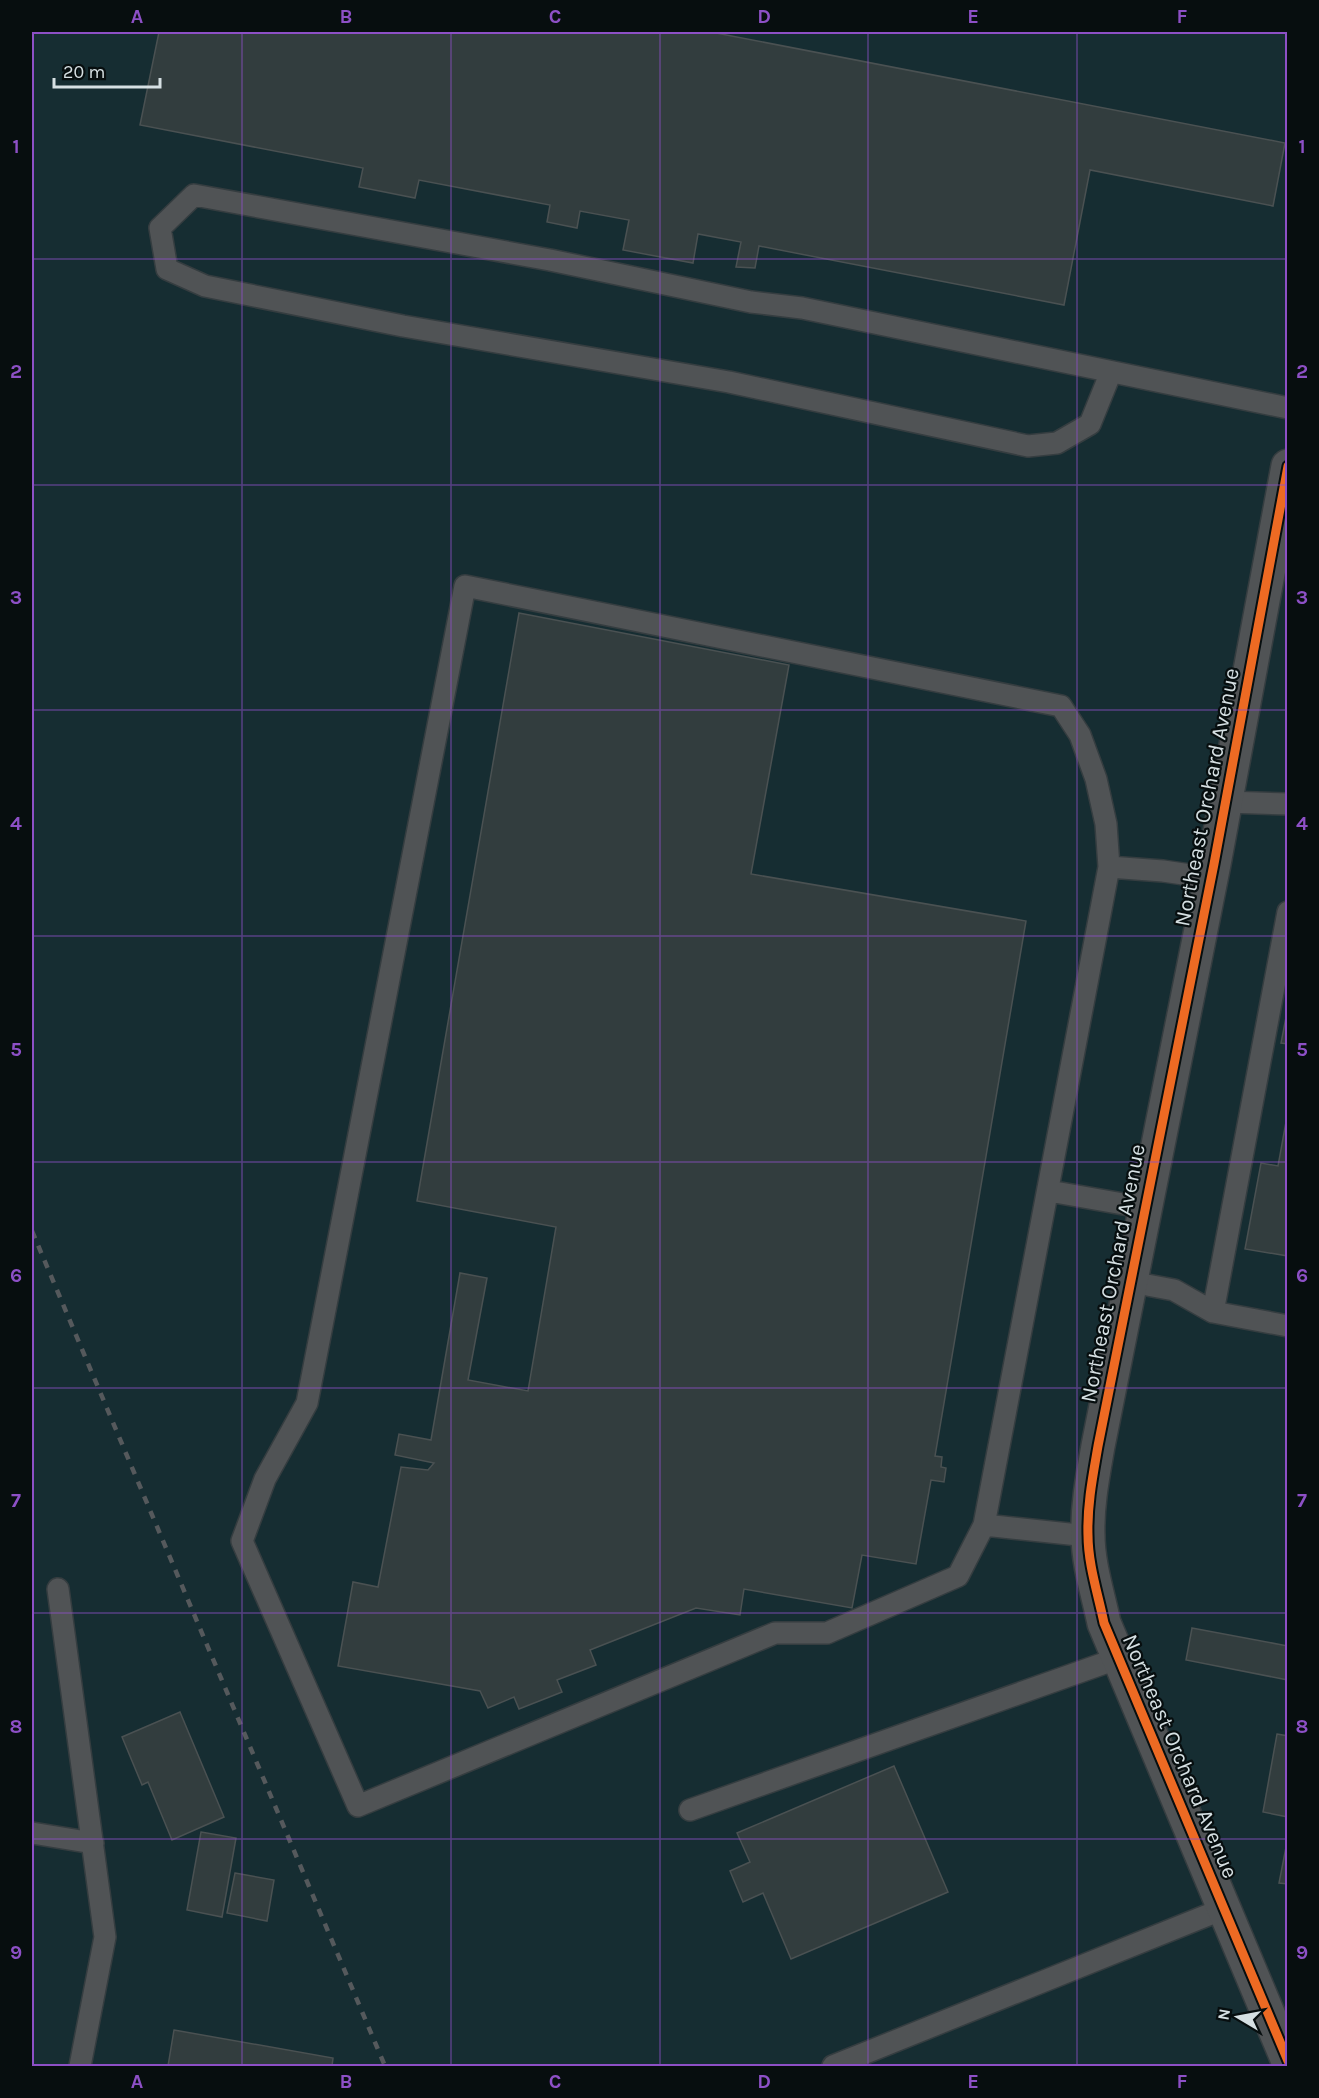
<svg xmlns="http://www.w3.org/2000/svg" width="1319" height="2098" viewBox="0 0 1319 2098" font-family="Karla,sans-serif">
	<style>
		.built { fill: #162d32 }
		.building { fill: #323d3e; stroke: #4a5152; stroke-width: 1.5 }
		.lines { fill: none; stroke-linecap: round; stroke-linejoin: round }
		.lane-casing { stroke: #353d40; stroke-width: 24 }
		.street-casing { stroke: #353d40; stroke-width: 36 }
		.lane { stroke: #505355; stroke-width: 21 }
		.street { stroke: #505355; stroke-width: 33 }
		.rail { stroke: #55595c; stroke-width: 4.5; stroke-dasharray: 8 8; stroke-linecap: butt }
		.cycleway-casing { stroke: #070e0f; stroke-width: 13 }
		.cycleway { stroke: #ed6a23; stroke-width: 9 }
		.grid { fill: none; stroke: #8d50c6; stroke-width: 1.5; stroke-opacity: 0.55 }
		.labels { text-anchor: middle; stroke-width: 4.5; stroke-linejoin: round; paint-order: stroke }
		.street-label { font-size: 22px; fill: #d6e0e3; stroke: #070e0f }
		.neatline { fill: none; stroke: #8d50c6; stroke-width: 2 }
		.grid-label { font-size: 20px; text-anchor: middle; font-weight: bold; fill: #8d50c6 }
	</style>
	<rect width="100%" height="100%" fill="#1a2326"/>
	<path class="built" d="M32,32H1287V2066H32Z"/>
	<path class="building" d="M159,32H711L1285,143L1273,206L1090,170L1064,305L759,246L755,268L736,267L741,242L698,234L693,263L623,250L629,220L580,211L577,228L547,222L550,205L419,180L415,198L359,187L363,168L140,125Z
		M519,613L789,665L751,874L1026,921L935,1456L942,1457L941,1467L946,1468L944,1482L931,1480L916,1564L862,1555L852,1608L744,1589L740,1615L696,1608L590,1650L596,1665L557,1680L562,1692L519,1709L514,1697L488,1708L480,1691L338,1666L353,1582L378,1587L401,1467L428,1470L434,1463L395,1455L399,1434L431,1440L460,1273L487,1278L468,1380L528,1391L556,1227L417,1201Z
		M1288,1007V1044L1281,1043Z
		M1288,1111V1256L1245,1249L1261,1163L1278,1166Z
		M1192,1628L1288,1646V1680L1186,1660Z
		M180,1712L224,1817L172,1840L148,1782L142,1785L122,1737Z
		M1277,1734L1288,1736V1817L1263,1812Z
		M894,1766L948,1892L791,1959L763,1893L743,1902L730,1871L750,1862L737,1833Z
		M201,1832L236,1838L222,1917L187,1910Z
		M1288,1837V1884L1279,1883Z
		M235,1873L274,1880L267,1921L227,1913Z
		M174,2030L333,2058L332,2066H168Z"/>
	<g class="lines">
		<g class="lane-casing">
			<path id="lane" d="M1111,372L1090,424L1057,443L1028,446L729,382L403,326L205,286L167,269L160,228L194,195L550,260L751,302L802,308L1288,408
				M1226,802L1288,804
				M1049,1191L1146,1208
				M1131,1282L1174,1290L1213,1312L1288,912
				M1213,1312L1288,1326
				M984,1525L958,1576L827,1633H775L358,1806L242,1541L265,1479L307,1403L465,586L1061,706L1080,735L1096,779L1106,824L1109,867
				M1088,1536L984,1525L1109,867L1163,871L1211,878
				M58,1589L105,1937L80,2066
				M690,1810L1119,1658
				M32,1833L93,1843
				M833,2066L1223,1909"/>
		</g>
		<g class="street-casing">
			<path id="street" d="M1288,466L1214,864L1098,1446C1093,1475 1087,1505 1088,1535C1088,1564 1098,1594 1104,1623L1288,2061"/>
		</g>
		<use href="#lane" class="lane"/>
		<use href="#street" class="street"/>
		<path class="rail" d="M32,1231L385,2066"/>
		<g class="cycleway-casing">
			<path id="cycleway" d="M1288,466L1214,864L1098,1446C1093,1475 1087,1505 1088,1535C1088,1564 1098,1594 1104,1623L1288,2061"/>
		</g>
		<use href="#cycleway" class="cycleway"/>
	</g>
	<path class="grid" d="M242,32V2066M451,32V2066M660,32V2066M868,32V2066M1077,32V2066M32,259H1288M32,485H1288M32,710H1288M32,936H1288M32,1162H1288M32,1388H1288M32,1613H1288M32,1839H1288"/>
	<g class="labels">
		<g class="street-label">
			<text transform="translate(1206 797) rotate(-79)" y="8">Northeast Orchard Avenue</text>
			<text transform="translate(1112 1273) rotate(-79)" y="8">Northeast Orchard Avenue</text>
			<text transform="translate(1181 1756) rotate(67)" y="8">Northeast Orchard Avenue</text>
		</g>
	</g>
	<rect width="1319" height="2098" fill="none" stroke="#070e0f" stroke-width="66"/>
	<g transform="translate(1238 2017) rotate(280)" stroke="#070e0f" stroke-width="4.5" paint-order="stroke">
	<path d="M0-4.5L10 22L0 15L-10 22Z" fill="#d6e0e3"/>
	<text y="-9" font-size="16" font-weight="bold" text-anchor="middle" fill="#d6e0e3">N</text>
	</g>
	<path d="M54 78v9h106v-9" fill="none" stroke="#d6e0e3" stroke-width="3"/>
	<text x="63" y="78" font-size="18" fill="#d6e0e3" stroke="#070e0f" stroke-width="4.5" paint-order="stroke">20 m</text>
	<rect x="33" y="33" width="1253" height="2032" class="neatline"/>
	<g class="grid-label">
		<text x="137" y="23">A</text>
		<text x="346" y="23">B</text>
		<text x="555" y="23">C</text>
		<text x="764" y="23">D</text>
		<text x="973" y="23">E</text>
		<text x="1182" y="23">F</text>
		<text x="16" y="153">1</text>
		<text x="1302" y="153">1</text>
		<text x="16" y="378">2</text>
		<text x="1302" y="378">2</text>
		<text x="16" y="604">3</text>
		<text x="1302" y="604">3</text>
		<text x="16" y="830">4</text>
		<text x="1302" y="830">4</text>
		<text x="16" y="1056">5</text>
		<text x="1302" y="1056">5</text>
		<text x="16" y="1282">6</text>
		<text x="1302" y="1282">6</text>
		<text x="16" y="1507">7</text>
		<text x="1302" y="1507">7</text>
		<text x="16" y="1733">8</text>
		<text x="1302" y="1733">8</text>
		<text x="16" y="1959">9</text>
		<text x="1302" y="1959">9</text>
		<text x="137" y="2088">A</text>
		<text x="346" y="2088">B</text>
		<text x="555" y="2088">C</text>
		<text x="764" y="2088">D</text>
		<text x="973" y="2088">E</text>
		<text x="1182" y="2088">F</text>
	</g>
</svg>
